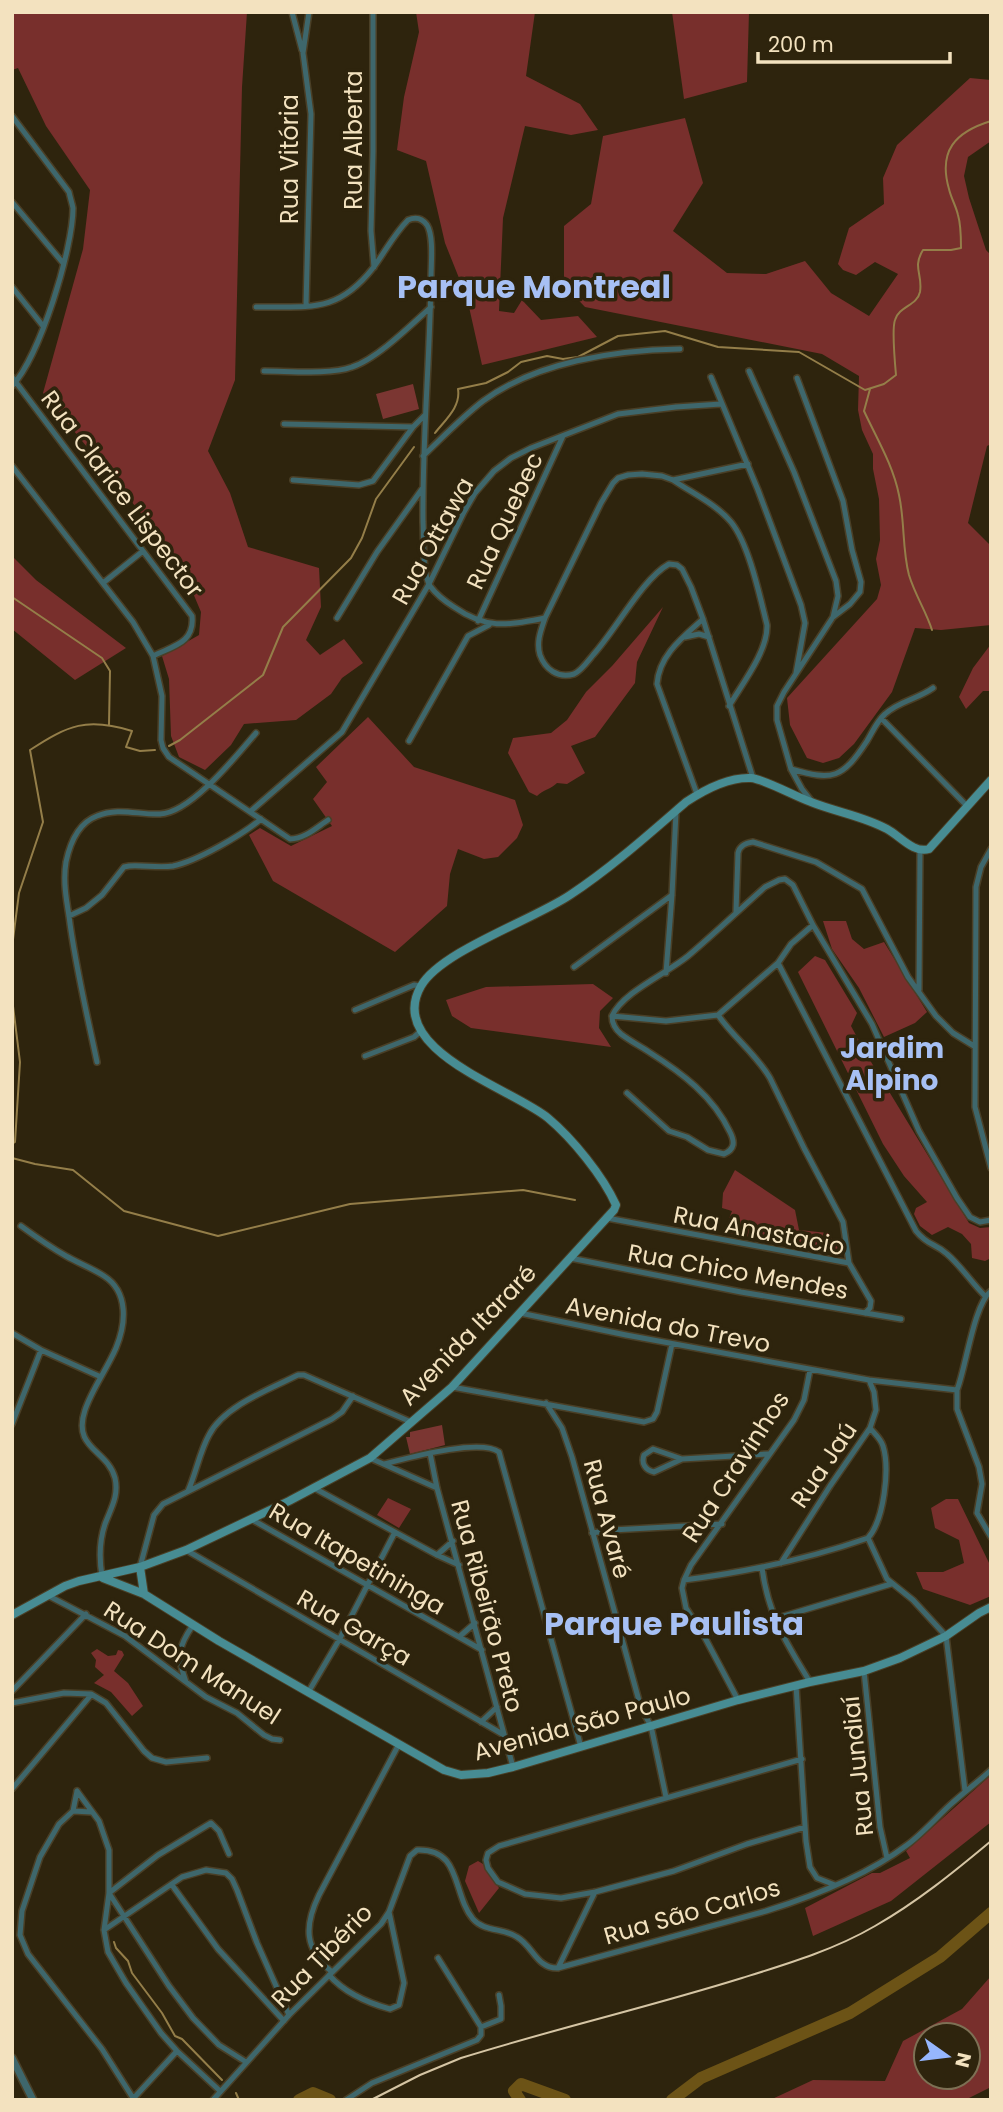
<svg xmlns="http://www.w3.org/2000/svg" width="1003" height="2112" viewBox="0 0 1003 2112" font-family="Poppins,sans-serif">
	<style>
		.green { fill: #7b3632 }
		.forest { fill: #782f2c; fill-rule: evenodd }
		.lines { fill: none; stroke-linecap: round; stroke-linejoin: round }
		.stream { stroke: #947e49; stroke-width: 2 }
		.river { stroke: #6c5316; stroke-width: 12 }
		.minor-casing { stroke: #4a3f26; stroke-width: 8 }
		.tertiary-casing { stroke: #4a3f26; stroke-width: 10 }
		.secondary-casing { stroke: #4a3f26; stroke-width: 10 }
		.minor { stroke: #3e676c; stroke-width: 5 }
		.tertiary { stroke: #3e676c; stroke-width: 7 }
		.secondary { stroke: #478c93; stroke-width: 8 }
		.rail { stroke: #d5c5a4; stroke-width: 2 }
		.labels { text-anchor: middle; stroke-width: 7; stroke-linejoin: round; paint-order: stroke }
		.street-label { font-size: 24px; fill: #f3e2bf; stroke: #2e240d }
		.quarter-label { font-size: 28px; font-weight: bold; fill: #a7c0f4; stroke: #2e240d }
		.district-label { font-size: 32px; font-weight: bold; fill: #a7c0f4; stroke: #2e240d }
	</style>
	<rect width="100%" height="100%" fill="#2e240d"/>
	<path class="green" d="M413,384L419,409L383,419L376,394Z
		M442,1425L445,1445L410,1454L406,1437H410V1432Z"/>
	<path class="forest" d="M12,12H247L242,87L235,380L208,451L230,493L248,547L319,568L321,607L306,640L320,655L344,639L363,663L342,678L331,694L296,720L244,724L231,745L205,770L179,757L171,736L169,679L162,656L199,635L201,612L179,560L43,393L83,249L90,190L46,126L18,68L12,70Z
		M416,12H535L526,76L580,104L598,130L571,135L525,126L503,218L499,311L514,313L522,300L541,320L578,316L597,337L482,365L467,298L445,243L426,161L397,150L404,97L419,32Z
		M672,12H749L747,82L684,99Z
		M970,78L991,80V141L968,157L964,176L969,198L986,250L991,255V444L987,446L968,523L991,546V625L941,630L915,628L892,692L854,744L839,758L823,763L807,758L790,725L787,698L877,599L881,585L876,559L880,540L879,499L873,469V454L862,430L858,410L859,376L822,354L585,307L564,285V226L591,204L603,136L685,118L703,183L673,231L727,273L766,274L805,261L831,293L869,316L898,274L875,262L856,275L843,270L838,264L849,228L884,204L883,178L897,145Z
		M12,556L36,580L126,648L75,680L12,629Z
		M663,607L637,662L635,683L595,737L571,746L585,773L567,784L557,783C551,789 543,790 537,796L529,792L508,753L513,738L551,733L567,720L586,692L612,666Z
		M991,644V689L989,691H983L966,709L959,697L973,668Z
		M368,717L414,767L515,800L523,825L517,838L498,857L484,859L458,849L450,874L447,906L395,952L273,881L249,835L260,828L291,846L332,826L313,799L327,782L316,767Z
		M823,921H846L852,939L864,949L884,942L927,1012L915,1023L884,1037L859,988L832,949Z
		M815,956L825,960L857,1013L851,1026L865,1052L969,1223L980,1228L991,1227V1258L985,1261L972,1258L971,1244L962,1234L948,1227L932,1235L920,1226L914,1214L916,1208L927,1202L904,1176L883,1144L798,972Z
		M593,984L613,998L600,1011L599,1028L611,1047L471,1028L452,1016L446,1000L486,987Z
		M735,1170L795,1210L799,1230L828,1233L842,1254L841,1255L724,1232L732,1211L722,1208L723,1193Z
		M388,1498L411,1509L399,1528L377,1515Z
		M946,1499H958L991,1567V1596L970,1605L923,1589L916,1572H943L964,1563L959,1540L935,1528L931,1508Z
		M97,1649L108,1656L116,1655L118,1650L122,1651L124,1655L114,1671L128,1683L143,1706L132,1716L111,1692L94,1683L104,1675L95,1667L96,1660L91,1653Z
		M991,1775V1822L891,1901L813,1936L805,1908L872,1873H880L910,1858L906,1851Z
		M478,1861L483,1864L499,1888L479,1913L465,1881L469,1866Z
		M991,1976V2087L965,2100H770L813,2080L885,2081L903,2041L962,2009ZM926,2035H968V2077H926Z"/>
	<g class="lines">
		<path class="stream" d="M870,389L864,411C877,439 893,465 899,495C905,522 902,549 909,575C915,595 926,611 932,630
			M435,433C445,420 461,407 458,389L486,383L508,372L521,362L547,356L563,359L578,357L618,336L665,331L718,347L799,352L865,390L884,384L896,375C895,364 892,328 895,320C899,306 917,306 920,292C923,274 912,268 923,250H951L961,248C961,237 961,225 958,215C956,206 951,198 949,189C938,151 955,132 991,121
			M12,597L102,658L110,671L109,724
			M169,746L180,740L263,675L283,627L351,558L362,538L376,499L414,447
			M12,947L19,893L43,822L30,750C68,725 87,717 132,731L126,747L140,751L155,750
			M12,998L20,1062L15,1142L12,1144
			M12,1158L35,1164L73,1170L124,1211L218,1236L350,1204L523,1190L575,1200
			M114,1942L116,1948L128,1961L132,1973L162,2013L175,2036L182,2039L222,2080
			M236,2093L239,2100"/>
		<path class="river" d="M299,2100L313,2093L330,2100
			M520,2100L514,2091L521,2084L565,2100
			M672,2100L701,2078L850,2013L940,1957L991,1913"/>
		<g class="minor-casing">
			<path id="minor" d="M292,12L302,50
				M373,12V152L371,231L374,267
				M12,116L69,192C70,197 72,203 73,208C73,249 40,356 12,386
				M12,202L63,263
				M12,287L43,326
				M306,306L311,114L303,53L309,12
				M256,307C309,306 337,314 373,268C385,252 394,234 408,220C415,217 422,218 427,225C434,236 431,264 431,278C430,359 422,441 423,522C424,538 422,573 430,586C436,594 446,602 454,607C487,630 508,625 545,618
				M264,371C289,371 330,375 352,367C377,359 411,325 431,307
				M749,371L794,472L836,581L838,596L833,617
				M12,377L192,616C195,643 173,646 153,656
				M711,377L758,490L801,605L805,623L796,673
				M797,378L843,501L852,550L861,582L860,592L850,604L833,617L784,692L777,706V720L791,769L802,789L813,803
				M284,424L413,427L425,415
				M423,456C443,437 462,417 483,401C536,362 615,350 680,349
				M748,464L673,480L662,476L642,474L628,475L618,478L613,483L601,503L545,618C541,630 536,642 540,655C545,669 558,679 574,674C581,671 588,661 593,655C616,630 642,579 669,564L677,565L682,569L691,587L703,619L753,778
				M12,466L133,622L153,656L162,696L161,740L163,748L169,757L290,839C305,839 317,827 328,820
				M293,480L359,485L373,481L413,427
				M673,480C692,493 716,504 731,522C749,544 760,597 767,625C768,651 742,684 729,706
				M103,583L143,551
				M337,618L377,552L422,489
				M478,621L563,436
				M685,637L699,634L709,637
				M881,718L967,806
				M409,741L468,636L489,625
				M791,769C833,781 842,779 867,741C873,731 877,721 885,714C899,701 918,699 933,688
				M697,794L657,684C659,655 683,637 703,619
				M251,811L342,732L429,584L464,512L475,493L494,471L511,458L531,448L618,414L676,407L721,404
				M991,849L981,867L976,887L975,1107L991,1168
				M736,912L738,853C740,845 746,843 753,842L816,862L862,889L908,977L936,1016L953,1033L974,1046
				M69,916L86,908L102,895L124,867L129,866C143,865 159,868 173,866C197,861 242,835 261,819
				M778,963L916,1231C928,1246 935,1243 947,1254C961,1266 971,1282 985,1296
				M574,967L672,895
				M666,973L672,895L676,812
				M919,990L920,850
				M355,1010L414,985L421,986
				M718,1015C734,1038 756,1054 770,1078L804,1148L843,1222L849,1263
				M718,1015L778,963L791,944L813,925
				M612,1016C623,992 666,974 688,956C714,934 739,910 765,887L779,880L785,879L793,885L813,925L872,1024L919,1131L957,1198L970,1217L980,1222L991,1220
				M612,1016C612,1024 615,1029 621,1034C630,1041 640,1046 649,1052C682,1073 713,1096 730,1132C735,1142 735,1149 724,1154L708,1150L687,1137L669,1131L627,1093
				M612,1016L666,1021L718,1015
				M365,1056L414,1037L421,1031
				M97,1062C87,1014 75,965 69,916C66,898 63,880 66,862C70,843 78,823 97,816C118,807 139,815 160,814C191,813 237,755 256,733
				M607,1218L849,1263L871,1301L870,1308L865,1313
				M21,1226C36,1237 50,1247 66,1256C78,1263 92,1268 104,1276C129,1292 126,1324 116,1348C107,1369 92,1389 85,1410C72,1449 107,1449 115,1478C119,1496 111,1508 105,1524C99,1542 99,1558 102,1576
				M570,1258L741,1292L901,1319
				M991,1291C974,1304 966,1367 957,1390V1409L979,1467L982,1484L977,1513L991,1537
				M520,1313L626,1335L869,1380L957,1390
				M12,1333L41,1350L101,1377
				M452,1387L644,1422L653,1419L657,1412L672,1344
				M546,1403L562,1428L572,1457L641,1708L651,1726L666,1797
				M12,1424L41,1350
				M430,1453L437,1488L513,1767
				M370,1458L437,1488
				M682,1459L653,1449L644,1455C641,1463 645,1470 654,1472L682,1459L768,1454
				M384,1464C408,1458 480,1438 499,1452L581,1747
				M314,1488L437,1555L459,1565
				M188,1491C196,1473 200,1451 209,1435C224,1406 270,1389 298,1375H304L411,1422
				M251,1519L482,1650
				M592,1533L612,1530L722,1524
				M868,1538L887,1579L913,1600L946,1636L965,1791
				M868,1538C884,1520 890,1469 883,1446C881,1439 875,1434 870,1428
				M186,1550L504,1735
				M437,1555L453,1541
				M781,1563L830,1486L870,1428L876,1410L874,1392L869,1380
				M140,1567L154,1515L163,1504L332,1419L342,1412L353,1396
				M762,1568C768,1614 786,1643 810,1682
				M684,1580C747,1572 808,1559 868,1538
				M47,1595L125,1636L206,1697L237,1713L264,1735L272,1739L280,1740
				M703,1634L774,1619L891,1584
				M459,1637L475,1623
				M864,1671L880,1827L887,1858
				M186,1682C177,1657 177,1648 193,1625
				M796,1685L806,1841L810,1867L817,1878L835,1885
				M12,1691L86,1614
				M309,1691L339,1640L395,1532
				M738,1700L703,1634L686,1608L682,1588L684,1580L691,1565L794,1420L804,1400L810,1370
				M12,1703L64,1693L91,1694L106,1703L144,1751L152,1758L166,1762L207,1758
				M481,1722L497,1707
				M802,1759L499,1846L488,1853L486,1860L488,1868L498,1882L525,1894L561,1898L595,1892L674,1871L747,1844L805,1827
				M12,1789L91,1695
				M77,1791L99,1821L109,1850V1893L104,1930L108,1952L126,1983L161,2033L177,2051L220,2091
				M73,1811L77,1791
				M91,1812L73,1811L59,1824L40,1857L22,1911L20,1935L28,1954L102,2049L133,2098
				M172,1885L218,1949L284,2021
				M109,1893L169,1986L193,2018L219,2045L246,2062
				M109,1893L158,1855L211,1823L219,1831L229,1854
				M104,1930L182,1877L206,1870L226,1873L232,1879L237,1890L257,1943L289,2015
				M438,1958L481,2027
				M558,1968L595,1892
				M332,1972C304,1949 304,1926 319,1895L399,1744
				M329,1975C344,1992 368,2003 390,2009L399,2005L404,1983L389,1912
				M481,2027L501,2019V2006L499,1995
				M132,2100L177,2051
				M213,2100L289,2015L381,1924L389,1912L410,1856L417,1850C462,1848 452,1894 473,1919C484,1932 504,1928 517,1937C533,1946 537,1969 558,1968L766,1911C814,1896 866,1876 907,1845C922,1834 936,1818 950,1805C963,1793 978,1782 991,1770
				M346,2100L372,2083L477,2040L481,2035V2027"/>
		</g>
		<g class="tertiary-casing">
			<path id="tertiary" d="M12,2058L33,2100"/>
		</g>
		<g class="secondary-casing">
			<path id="secondary" d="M140,1567L144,1594
				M103,1578L144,1594L219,1641L444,1770L461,1775L488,1773L513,1767L738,1700L810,1682L864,1671L900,1658L946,1636L979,1613L991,1607
				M12,1615L65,1586L79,1581L140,1567L186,1550L289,1501L370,1458L452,1387L614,1210L616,1205C603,1176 572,1138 548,1118C513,1089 384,1050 421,986C441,951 533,920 570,895C611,868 649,834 686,802C704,790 729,777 751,778C764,779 796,797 811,802C836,812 863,816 887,829C900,836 914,854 929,849L991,780"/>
		</g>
		<use href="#minor" class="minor"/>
		<use href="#tertiary" class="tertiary"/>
		<use href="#secondary" class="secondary"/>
		<path class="rail" d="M371,2100L420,2075L461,2058C554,2029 649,2007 742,1978C787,1964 834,1950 875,1926C917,1902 954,1872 991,1841"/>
	</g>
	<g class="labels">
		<g class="street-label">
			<text transform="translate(354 140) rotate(-90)" y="8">Rua Alberta</text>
			<text transform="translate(290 159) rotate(-90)" y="8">Rua Vitória</text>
			<text transform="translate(122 494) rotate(53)" y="8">Rua Clarice Lispector</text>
			<text transform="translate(505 521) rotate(-65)" y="8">Rua Quebec</text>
			<text transform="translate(433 541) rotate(-61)" y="8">Rua Ottawa</text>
			<text transform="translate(759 1231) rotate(11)" y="8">Rua Anastacio</text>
			<text transform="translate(738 1272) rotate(10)" y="8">Rua Chico Mendes</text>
			<text transform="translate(668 1325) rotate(11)" y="8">Avenida do Trevo</text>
			<text transform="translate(468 1335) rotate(-46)" y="8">Avenida Itararé</text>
			<text transform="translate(824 1465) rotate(-56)" y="8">Rua Jaú</text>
			<text transform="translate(736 1467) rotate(-57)" y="8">Rua Cravinhos</text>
			<text transform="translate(607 1519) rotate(75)" y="8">Rua Avaré</text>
			<text transform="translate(357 1559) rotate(30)" y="8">Rua Itapetininga</text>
			<text transform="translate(487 1606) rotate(75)" y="8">Rua Ribeirão Preto</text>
			<text transform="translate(354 1628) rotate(30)" y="8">Rua Garça</text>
			<text transform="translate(192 1663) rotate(33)" y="8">Rua Dom Manuel</text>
			<text transform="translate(582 1724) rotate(-15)" y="8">Avenida São Paulo</text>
			<text transform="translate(858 1766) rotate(-96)" y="8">Rua Jundiaí</text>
			<text transform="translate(692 1912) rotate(-16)" y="8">Rua São Carlos</text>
			<text transform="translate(322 1956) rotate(-46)" y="8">Rua Tibério</text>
		</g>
		<g class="quarter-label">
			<text x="892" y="1058">Jardim<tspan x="892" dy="32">Alpino</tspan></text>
		</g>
		<g class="district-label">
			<text x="534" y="298">Parque Montreal</text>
			<text x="674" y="1635">Parque Paulista</text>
		</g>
	</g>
	<rect width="1003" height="2112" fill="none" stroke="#f3e2bf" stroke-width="28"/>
	<g transform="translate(947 2056) rotate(104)"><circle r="33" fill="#2e240d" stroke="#7d7054" stroke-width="2"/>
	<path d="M0-5L12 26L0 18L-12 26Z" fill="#96b6fd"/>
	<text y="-10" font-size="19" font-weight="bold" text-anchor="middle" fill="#f3e2bf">N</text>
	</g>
	<path d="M758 52v10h192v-10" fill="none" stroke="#f3e2bf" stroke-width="3.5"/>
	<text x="768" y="52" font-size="21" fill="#f3e2bf" stroke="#2e240d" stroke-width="5" paint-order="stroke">200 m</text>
</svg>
